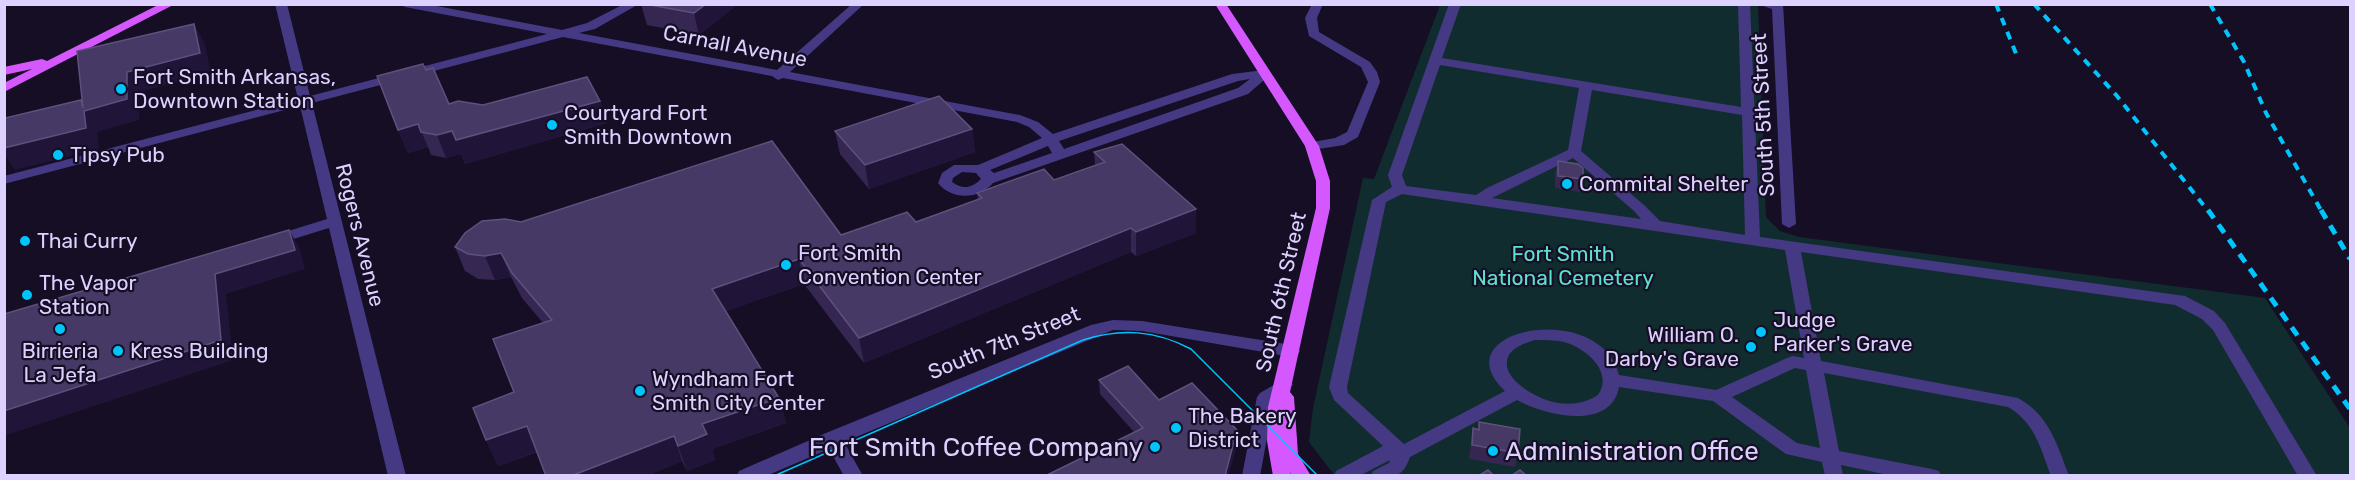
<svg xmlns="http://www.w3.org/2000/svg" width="2355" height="480" viewBox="0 0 2355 480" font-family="Rubik,sans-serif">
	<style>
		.green { fill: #112c2e }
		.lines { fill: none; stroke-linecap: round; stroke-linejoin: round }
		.minor { fill: #453983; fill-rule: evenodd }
		.major { fill: #d558ff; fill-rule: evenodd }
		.tram { stroke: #00c4fc; stroke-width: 1.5 }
		.rail-far1 { stroke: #00c4fc; stroke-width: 4; stroke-dasharray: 8 7; stroke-linecap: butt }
		.rail { stroke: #00c4fc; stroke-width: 5; stroke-dasharray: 10 8; stroke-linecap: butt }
		.wall { fill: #352752 }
		.shaded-wall { fill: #201538 }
		.building { fill: #473965; stroke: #5e517d; stroke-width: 1.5 }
		.poi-dot { fill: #00c4fc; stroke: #150e24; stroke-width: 2 }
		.labels { text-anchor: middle; stroke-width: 4.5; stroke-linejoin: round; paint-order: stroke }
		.street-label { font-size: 21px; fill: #dcd1ff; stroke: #150e24 }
		.poi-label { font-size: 21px; fill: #dcd1ff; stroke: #150e24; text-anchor: start }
		.park-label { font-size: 21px; fill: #5ce0cf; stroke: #150e24 }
		.near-poi-label { font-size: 26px; fill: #dcd1ff; stroke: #150e24; text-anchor: end }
	</style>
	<rect width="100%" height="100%" fill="#150e24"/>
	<path class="green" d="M1758,4L1766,217L1780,231L1799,237L2265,298L2350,428V475L1335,476L1309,442L1313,408L1363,178L1374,179L1440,5Z"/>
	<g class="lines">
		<path class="minor" d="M275,4H287L310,96L547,34L405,7L400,4H426L562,30L587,23L624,4H639L595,29L579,33L777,70L852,4H864L790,72L1020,115L1038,122L1053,134L1232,74L1264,70L1271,74L1248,94L993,183C979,200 951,200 938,183L942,173L954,165H978L1042,138L1029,127L1017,122L783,78L778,80L772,76L563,37L312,103L406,476H388L329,228L274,245L266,240L269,237L327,219L300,106L4,184V176L298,99ZM1250,79L1238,88L1064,149L1059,141L1238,81ZM1048,146L1052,153L994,173L990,170ZM962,172L976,173L981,179C972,188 963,190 952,182L953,178Z
			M1312,4H1323L1317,18L1319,32L1370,62L1377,72L1380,82L1358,137L1344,145L1312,150L1307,149L1305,146L1307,143L1335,138L1347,132L1368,82L1361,67L1309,36L1305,18Z
			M1449,4H1461L1442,58L1741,107L1738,4H1750L1760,237L2185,296L2214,311L2225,323L2317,476H2298L2213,330L2202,319L2175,305L1801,252L1821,361L2018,398C2049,415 2057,444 2069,476H2051C2040,447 2035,423 2008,407L1824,373L1839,451L1932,469L1939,471L1941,476H1893L1841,465L1843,476H1825L1822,462L1786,454L1713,401L1619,387C1611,432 1543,415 1517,400L1410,457C1402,480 1393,476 1371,476L1373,471L1389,463L1390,460L1359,476H1334L1336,471L1383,446L1334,400L1329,387L1372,200L1392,187L1388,175ZM1440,65L1579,88L1568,150L1487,188L1476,195L1406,186L1402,175ZM1592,90L1742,115L1745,235L1660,221L1644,205L1581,151ZM1573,158L1634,211L1641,219L1492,198ZM1402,194L1785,250L1804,358L1793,356L1787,358L1716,390L1619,375C1600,298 1439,329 1505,391L1404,444L1348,393L1347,387L1386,202ZM1535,340C1544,340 1555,340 1564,342C1586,348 1614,372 1598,395C1585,403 1573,405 1558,403C1540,401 1499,379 1508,357C1512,347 1526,343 1535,340ZM1795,368L1806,370L1820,448L1797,443L1732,397Z
			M1757,4H1783L1796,224L1789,228L1782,224L1772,9Z
			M1113,320L1142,321L1292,345L1298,347L1300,351L1298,355L1292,357L1142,331L1113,330L844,442L863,476H844L829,449L766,476H737L739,471L826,433L1091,325Z
			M1284,379L1290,381L1293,385L1274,400L1260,476H1242L1257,397L1260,393Z"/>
		<path class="major" d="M160,4H175L4,92V83L32,69L4,75V67L42,59L47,61Z
			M1215,4H1226L1319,146L1330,181V208L1290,392L1294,397L1298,454L1311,476H1292L1290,472L1291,476H1273L1267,441L1268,407L1316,208V181L1305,146Z"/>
		<path class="tram" d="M774,476L1083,340C1121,328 1155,330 1191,349L1318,476"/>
		<path class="rail-far1" d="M1996,4L2017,56
			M2034,4L2117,96L2209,212
			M2210,4L2244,62L2266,113L2322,212"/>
		<path class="rail" d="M2208,210L2350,409
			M2321,210L2350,259"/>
	</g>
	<path class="wall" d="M641,4H738L699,35L647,25Z
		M426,70L449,104L483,105L600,101L607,123L465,164L461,154L446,158L431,155L428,147L408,153L398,130Z
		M972,129L975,152L869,189L840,154L835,131Z
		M1094,152L1196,233L1136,256L1131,252L864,363L804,284L726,311L779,398L786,423L712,449L715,460L687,471L682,461L646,476H546L537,452L498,466L486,440L514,392L543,323L522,298L511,277L495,280L478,279L465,271L455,247L521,222L841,235L916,222L978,200L977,193L1054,180L1095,165Z
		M1558,161L1583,179L1580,192L1555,188V174Z
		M1099,380L1159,400L1237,444L1228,476H1045L1134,432L1100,394Z
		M1479,422L1518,453L1515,467L1469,459L1471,442L1473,428L1478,429Z"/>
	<path class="shaded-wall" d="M706,4H738L699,35L694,13Z
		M194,24L205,44L211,73L139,92V120L97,132L99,149L15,170L4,154V148L81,100L87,111L127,72Z
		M600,101L607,123L465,164L461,154L446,158L437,135L452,131Z
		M418,124L428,147L408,153L398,130Z
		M972,129L975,152L869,189L865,165Z
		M1196,209V233L1136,256V232Z
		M1131,228V252L864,363L859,338Z
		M289,230L300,249L305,269L226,294L233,360L4,436V411L215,274Z
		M501,253L511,277L495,280L485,256Z
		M799,259L804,284L719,314L712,289Z
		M779,398L786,423L712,449L715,460L687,471L678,446L702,424Z
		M527,426L538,451L498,466L486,440Z
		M1237,430V444L1228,476H1225Z
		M674,436L682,461L646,476H571Z"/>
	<path class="building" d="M645,4H706L694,13Z
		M194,24L200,53L127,72V99L84,111L86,128L4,148L5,118L81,100L83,108L77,51Z
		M423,64L426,70L433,68L449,104L458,101L483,105L587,77L600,101L456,140L452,131L437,135L421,132L418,124L398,130L377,76Z
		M939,96L972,129L865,165L835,131Z
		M772,141L841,235L907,212L916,222L982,198L977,193L1044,169L1054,180L1105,162L1094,152L1122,144L1196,209L1136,232L1131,228L859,338L799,259L712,289L779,398L702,424L707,434L678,446L674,436L571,476H546L527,426L486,440L473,408L514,392L493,339L552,320L512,273L501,253L485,256L468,254L455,247L465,233L482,221L505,219L521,222Z
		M1558,161L1578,164L1583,168V179L1558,176Z
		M289,230L295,250L215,274L221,340L4,411V314Z
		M1128,366L1159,400L1192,383L1237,430L1225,476H1045L1143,428L1099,380Z
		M1479,422L1520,429L1518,453L1472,445L1473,428L1479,430Z
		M1488,470L1494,476H1478Z
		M1520,470L1527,476H1511Z"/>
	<g class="poi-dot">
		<circle cx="121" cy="89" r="6"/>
		<circle cx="552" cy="125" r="6"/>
		<circle cx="58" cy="155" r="6"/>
		<circle cx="1567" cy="184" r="6"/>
		<circle cx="25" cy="241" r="6"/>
		<circle cx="786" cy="265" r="6"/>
		<circle cx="27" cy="295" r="6"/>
		<circle cx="60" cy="329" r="6"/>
		<circle cx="1761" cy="332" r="6"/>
		<circle cx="1751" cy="347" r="6"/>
		<circle cx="118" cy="351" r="6"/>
		<circle cx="640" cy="391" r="6"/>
		<circle cx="1176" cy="428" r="6"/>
		<circle cx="1155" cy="447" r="6"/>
		<circle cx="1493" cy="451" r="6"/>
	</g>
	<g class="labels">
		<g class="street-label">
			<text transform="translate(735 46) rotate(11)" y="7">Carnall Avenue</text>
			<text transform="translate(1763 115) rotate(-93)" y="7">South 5th Street</text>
			<text transform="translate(360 235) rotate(76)" y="7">Rogers Avenue</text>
			<text transform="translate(1281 292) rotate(-77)" y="7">South 6th Street</text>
			<text transform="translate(1004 343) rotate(-22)" y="7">South 7th Street</text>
		</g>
		<g class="poi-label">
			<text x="133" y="84">Fort Smith Arkansas,<tspan x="133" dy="24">Downtown Station</tspan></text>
			<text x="564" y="120">Courtyard Fort<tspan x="564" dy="24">Smith Downtown</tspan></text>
			<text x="70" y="162">Tipsy Pub</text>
			<text x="1579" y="191">Commital Shelter</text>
			<text x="37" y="248">Thai Curry</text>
			<text x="798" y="260">Fort Smith<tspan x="798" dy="24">Convention Center</tspan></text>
			<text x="39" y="290">The Vapor<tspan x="39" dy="24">Station</tspan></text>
			<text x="1773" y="327">Judge<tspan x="1773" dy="24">Parker's Grave</tspan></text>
			<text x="1739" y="342" text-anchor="end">William O.<tspan x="1739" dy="24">Darby's Grave</tspan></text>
			<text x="60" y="358" text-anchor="middle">Birrieria<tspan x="60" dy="24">La Jefa</tspan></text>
			<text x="130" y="358">Kress Building</text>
			<text x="652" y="386">Wyndham Fort<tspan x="652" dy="24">Smith City Center</tspan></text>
			<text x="1188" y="423">The Bakery<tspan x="1188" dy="24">District</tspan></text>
		</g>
		<g class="park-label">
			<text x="1563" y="261">Fort Smith<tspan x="1563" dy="24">National Cemetery</tspan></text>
		</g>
		<g class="near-poi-label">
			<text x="1143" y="456">Fort Smith Coffee Company</text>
			<text x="1505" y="460" text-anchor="start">Administration Office</text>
		</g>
	</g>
	<rect width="2355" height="480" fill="none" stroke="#dcd1ff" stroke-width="12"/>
</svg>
